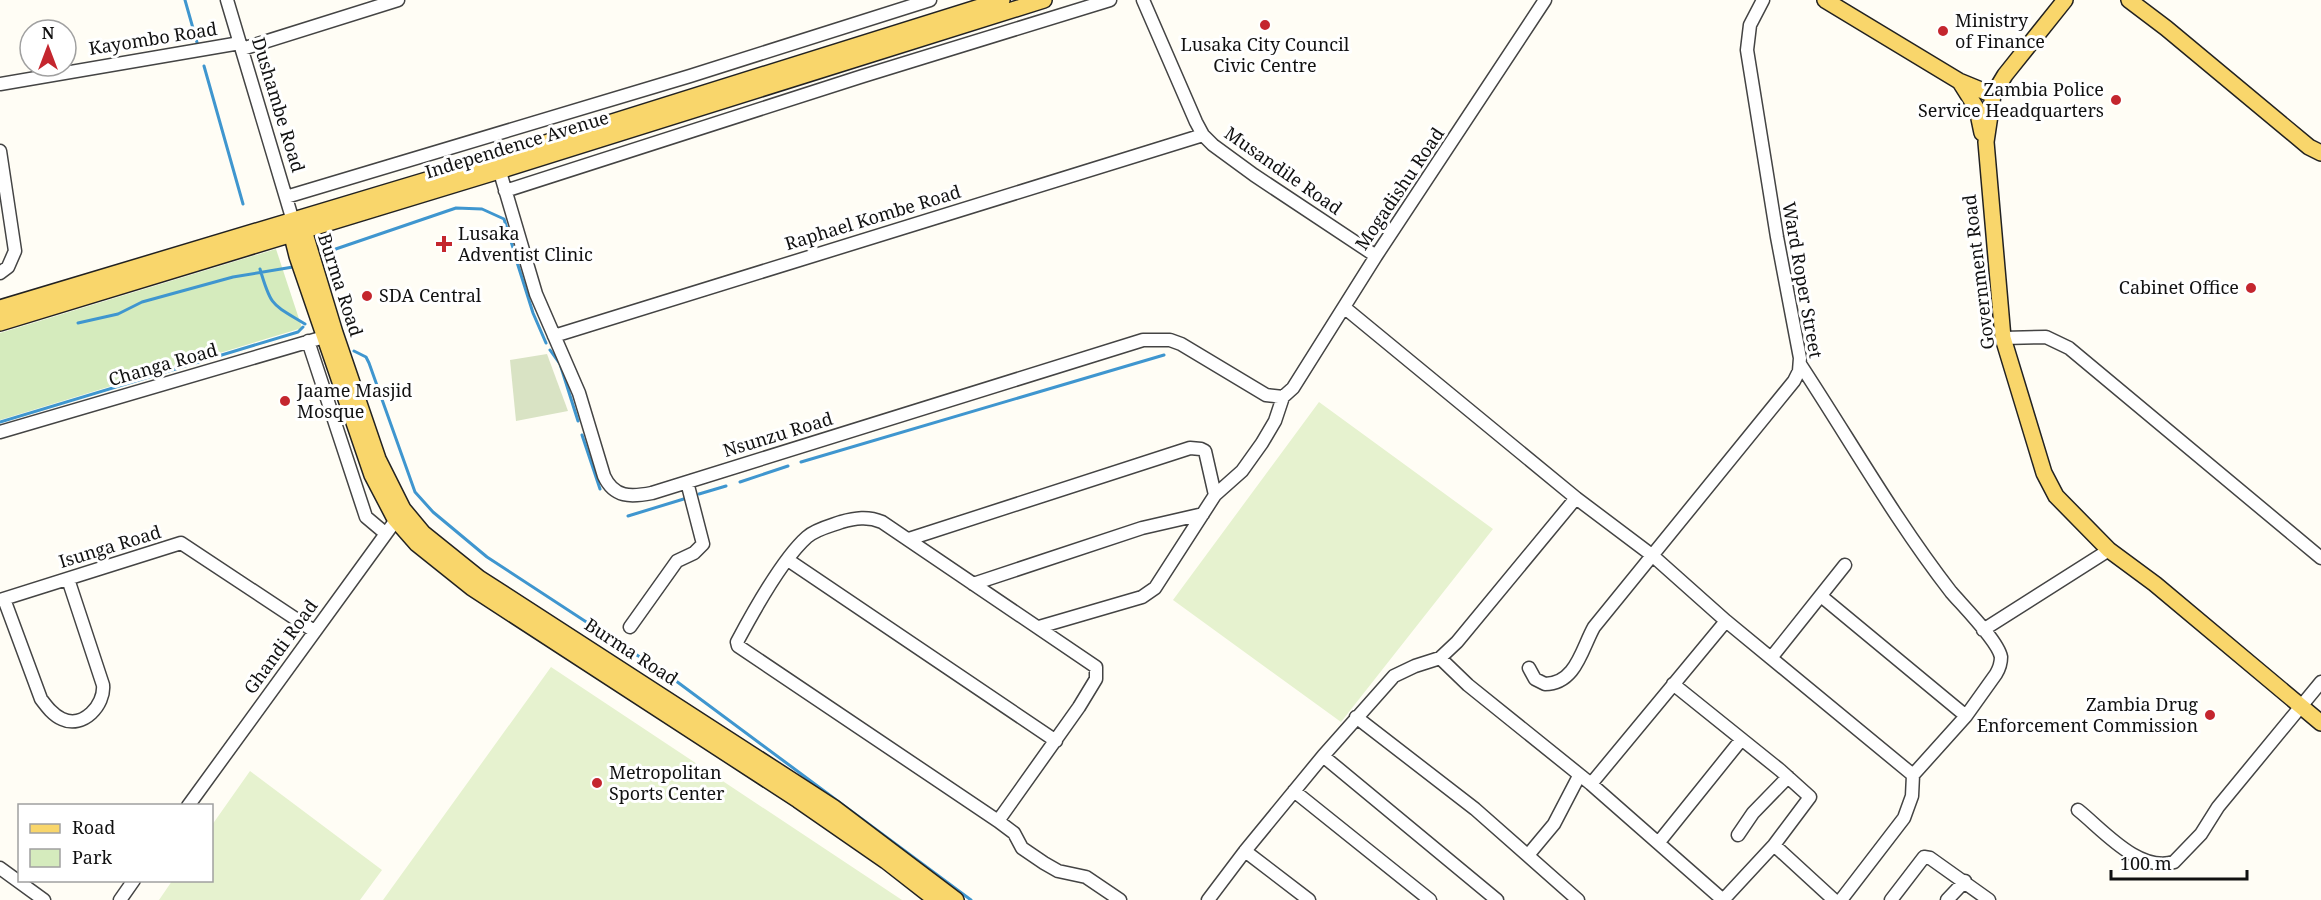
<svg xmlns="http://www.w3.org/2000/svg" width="2321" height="900" viewBox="0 0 2321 900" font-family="'Noto Serif',serif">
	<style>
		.green { fill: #d5ebbd }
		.cemetery { fill: #d9e3c4 }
		.pitch { fill: #e6f2cf }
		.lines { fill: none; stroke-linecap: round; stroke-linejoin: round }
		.stream { stroke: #3f96cf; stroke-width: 3 }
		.minor-casing { stroke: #444; stroke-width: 15 }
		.major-casing { stroke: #222; stroke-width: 18 }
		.minor { stroke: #fff; stroke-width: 12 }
		.major { stroke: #f9d66b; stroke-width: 15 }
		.poi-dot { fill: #c4262e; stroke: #fff; stroke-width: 2 }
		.labels { text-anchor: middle; stroke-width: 6; stroke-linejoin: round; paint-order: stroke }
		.poi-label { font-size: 18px; fill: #111; stroke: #fff; text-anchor: start }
		.street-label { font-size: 18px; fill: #111; stroke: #fff }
	</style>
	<rect width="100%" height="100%" fill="#fffdf5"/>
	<path class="green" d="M276,249L302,328L0,420V333Z"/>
	<path class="cemetery" d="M547,354L568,411L516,421L510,360Z"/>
	<path class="pitch" d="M1319,402L1493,529L1341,722L1173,600Z
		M551,667L902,900H383Z
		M250,771L382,870L360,900H159L172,881L212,880V825Z"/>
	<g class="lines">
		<path class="stream" d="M185,0L198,46
			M204,66L243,204
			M324,253L456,208L482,209L504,219L514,251
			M516,259L533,313L546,343
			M260,269C271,307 272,304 305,324
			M78,323L118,314L142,302L233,277L293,267
			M550,350L560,364L578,421
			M354,351L366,357L369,363L415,492L433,512L487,557L672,678L971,900
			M0,422L298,332L303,327
			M582,435L600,489
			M801,462L1164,355
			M740,482L788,466
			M699,494L726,486
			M628,516L687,498"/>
		<g class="minor-casing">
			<path id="minor" d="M227,0L293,221
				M1143,0L1196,122L1203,135L1213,145L1254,175L1376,256
				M242,49L398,0
				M0,84L240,43
				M0,151L15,251L8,267L0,273
				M497,162L536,294L579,393L604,476C614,498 631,497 652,493L1143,340H1170L1181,344L1266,395L1283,397
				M505,191L863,76L1110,0
				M286,197L690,76L930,0
				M1345,308L1576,498L1653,556L1726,621L1913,775L1912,796L1904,818L1841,900
				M554,336L1203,135
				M2003,338L2046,337L2069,348L2321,558
				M308,341L366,517L385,533
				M1800,364C1850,440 1895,520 1951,592C1963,606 1998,641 2001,657C2001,663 1999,669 1996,674L1966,716L1913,775
				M1283,397L1293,388L1376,256L1545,0
				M0,432L331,335
				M909,539L1190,448L1201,449L1205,451L1215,495
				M788,560L1056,741
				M973,584L1142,528L1203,514
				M1821,596L1966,716
				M4,599L41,699C47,707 53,715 62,719C83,729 105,705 103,685L68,579
				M0,600L181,543L314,631
				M630,627L677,561L694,553L703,544L687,482
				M1039,627L1142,597L1155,588L1215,495L1242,471L1262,443L1275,421L1283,397
				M1983,630L2109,550
				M1440,658L1468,685L1591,784L1723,900
				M1771,658L1845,565
				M1529,668L1535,679L1545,684C1576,684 1582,648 1594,627L1794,381L1799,371L1800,358L1777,237L1747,50L1750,25L1763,0
				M1673,684L1780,770L1810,797L1774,845L1723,900
				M1356,717L1475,809L1578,900
				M1323,756L1497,900
				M1591,784L1726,621
				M1294,791L1430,900
				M188,806L401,513
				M2078,810C2103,830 2139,873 2174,862L2201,834L2218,807L2321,682
				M998,821L1079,707L1096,679V667L882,522C868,516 855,518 841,522C830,526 816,529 807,537C782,559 753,612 737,642L738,646L998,821L1014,833L1022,848L1044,863L1058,871L1086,877L1120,900
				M1738,835L1753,813L1788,777
				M1659,842L1741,740
				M1774,845L1834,900
				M1245,851L1309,900
				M1529,854L1554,824L1579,776
				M0,868L44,900
				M120,900L134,880
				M1208,900L1245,851L1323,756L1394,676L1415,666L1440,658L1457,642L1576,498
				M1891,900L1924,857L1930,858L1989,900
				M1947,900L1965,881"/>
		</g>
		<g class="major-casing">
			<path id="major" d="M1825,0L1959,81L1993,95
				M2065,0L2005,75L1993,95L1986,142L2003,338L2044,473L2056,496L2109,550L2155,584L2321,723
				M2129,0L2166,28L2309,147L2321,153
				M1960,82L1977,109L1982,133
				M295,223L306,237L335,333L378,459L403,509L423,533L479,578L833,807L956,900
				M294,224L293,240L297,256L372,475L395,519L417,544L472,588L798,800L886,861L936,900
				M0,308L430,179L1002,0
				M0,323L499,171L1044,0"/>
		</g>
		<use href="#minor" class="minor"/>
		<use href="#major" class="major"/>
	</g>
	<g class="poi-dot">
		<circle cx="1265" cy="25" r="6"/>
		<circle cx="1943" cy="31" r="6"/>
		<circle cx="2116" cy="100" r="6"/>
		<path d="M441 235h6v6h6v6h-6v6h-6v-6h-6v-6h6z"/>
		<circle cx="2251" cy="288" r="6"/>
		<circle cx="367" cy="296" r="6"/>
		<circle cx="285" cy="401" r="6"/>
		<circle cx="2210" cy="715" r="6"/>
		<circle cx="597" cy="783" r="6"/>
	</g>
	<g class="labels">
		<g class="poi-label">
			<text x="1955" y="27">Ministry<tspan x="1955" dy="21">of Finance</tspan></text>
			<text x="1265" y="51" text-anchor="middle">Lusaka City Council<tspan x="1265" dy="21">Civic Centre</tspan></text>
			<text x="2104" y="96" text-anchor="end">Zambia Police<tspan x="2104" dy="21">Service Headquarters</tspan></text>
			<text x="458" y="240">Lusaka<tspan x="458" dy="21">Adventist Clinic</tspan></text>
			<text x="2239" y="294" text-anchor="end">Cabinet Office</text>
			<text x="379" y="302">SDA Central</text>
			<text x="297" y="397">Jaame Masjid<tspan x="297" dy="21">Mosque</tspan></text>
			<text x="2198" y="711" text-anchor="end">Zambia Drug<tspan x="2198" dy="21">Enforcement Commission</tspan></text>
			<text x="609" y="779">Metropolitan<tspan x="609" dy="21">Sports Center</tspan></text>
		</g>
		<g class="street-label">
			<text transform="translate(153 39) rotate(-9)" y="6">Kayombo Road</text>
			<text transform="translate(278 105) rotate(73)" y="6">Dushambe Road</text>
			<text transform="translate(517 145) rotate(-17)" y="6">Independence Avenue</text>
			<text transform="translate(1283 171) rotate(35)" y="6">Musandile Road</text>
			<text transform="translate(1400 189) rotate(-56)" y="6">Mogadishu Road</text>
			<text transform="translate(873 218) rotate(-17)" y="6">Raphael Kombe Road</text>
			<text transform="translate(1979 272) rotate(-97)" y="6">Government Road</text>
			<text transform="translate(1802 280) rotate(80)" y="6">Ward Roper Street</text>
			<text transform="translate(340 285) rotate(72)" y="6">Burma Road</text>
			<text transform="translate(163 365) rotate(-16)" y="6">Changa Road</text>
			<text transform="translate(778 435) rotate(-17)" y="6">Nsunzu Road</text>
			<text transform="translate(110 547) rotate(-17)" y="6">Isunga Road</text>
			<text transform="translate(281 647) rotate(-54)" y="6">Ghandi Road</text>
			<text transform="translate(631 652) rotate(33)" y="6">Burma Road</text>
		</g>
	</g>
	<rect x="18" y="804" width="195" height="78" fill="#ffffff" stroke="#a0a0a0" stroke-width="1.5"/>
	<rect x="30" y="824" width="30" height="9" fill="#f9d66b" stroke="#a0a0a0" stroke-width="1.5"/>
	<text x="72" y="834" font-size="18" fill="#111111">Road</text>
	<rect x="30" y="849" width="30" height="18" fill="#d5ebbd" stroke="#a0a0a0" stroke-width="1.5"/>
	<text x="72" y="864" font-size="18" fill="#111111">Park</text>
	<g transform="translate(48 48)"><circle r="28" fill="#ffffff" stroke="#a0a0a0" stroke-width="1.5"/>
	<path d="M0-4.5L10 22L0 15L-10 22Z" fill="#c4262e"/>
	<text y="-9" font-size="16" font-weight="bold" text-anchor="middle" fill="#111111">N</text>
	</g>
	<path d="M2111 870v9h136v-9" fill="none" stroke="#111111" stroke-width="3"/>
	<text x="2120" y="870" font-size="18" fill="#111111" stroke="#ffffff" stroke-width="4.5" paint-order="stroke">100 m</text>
</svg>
